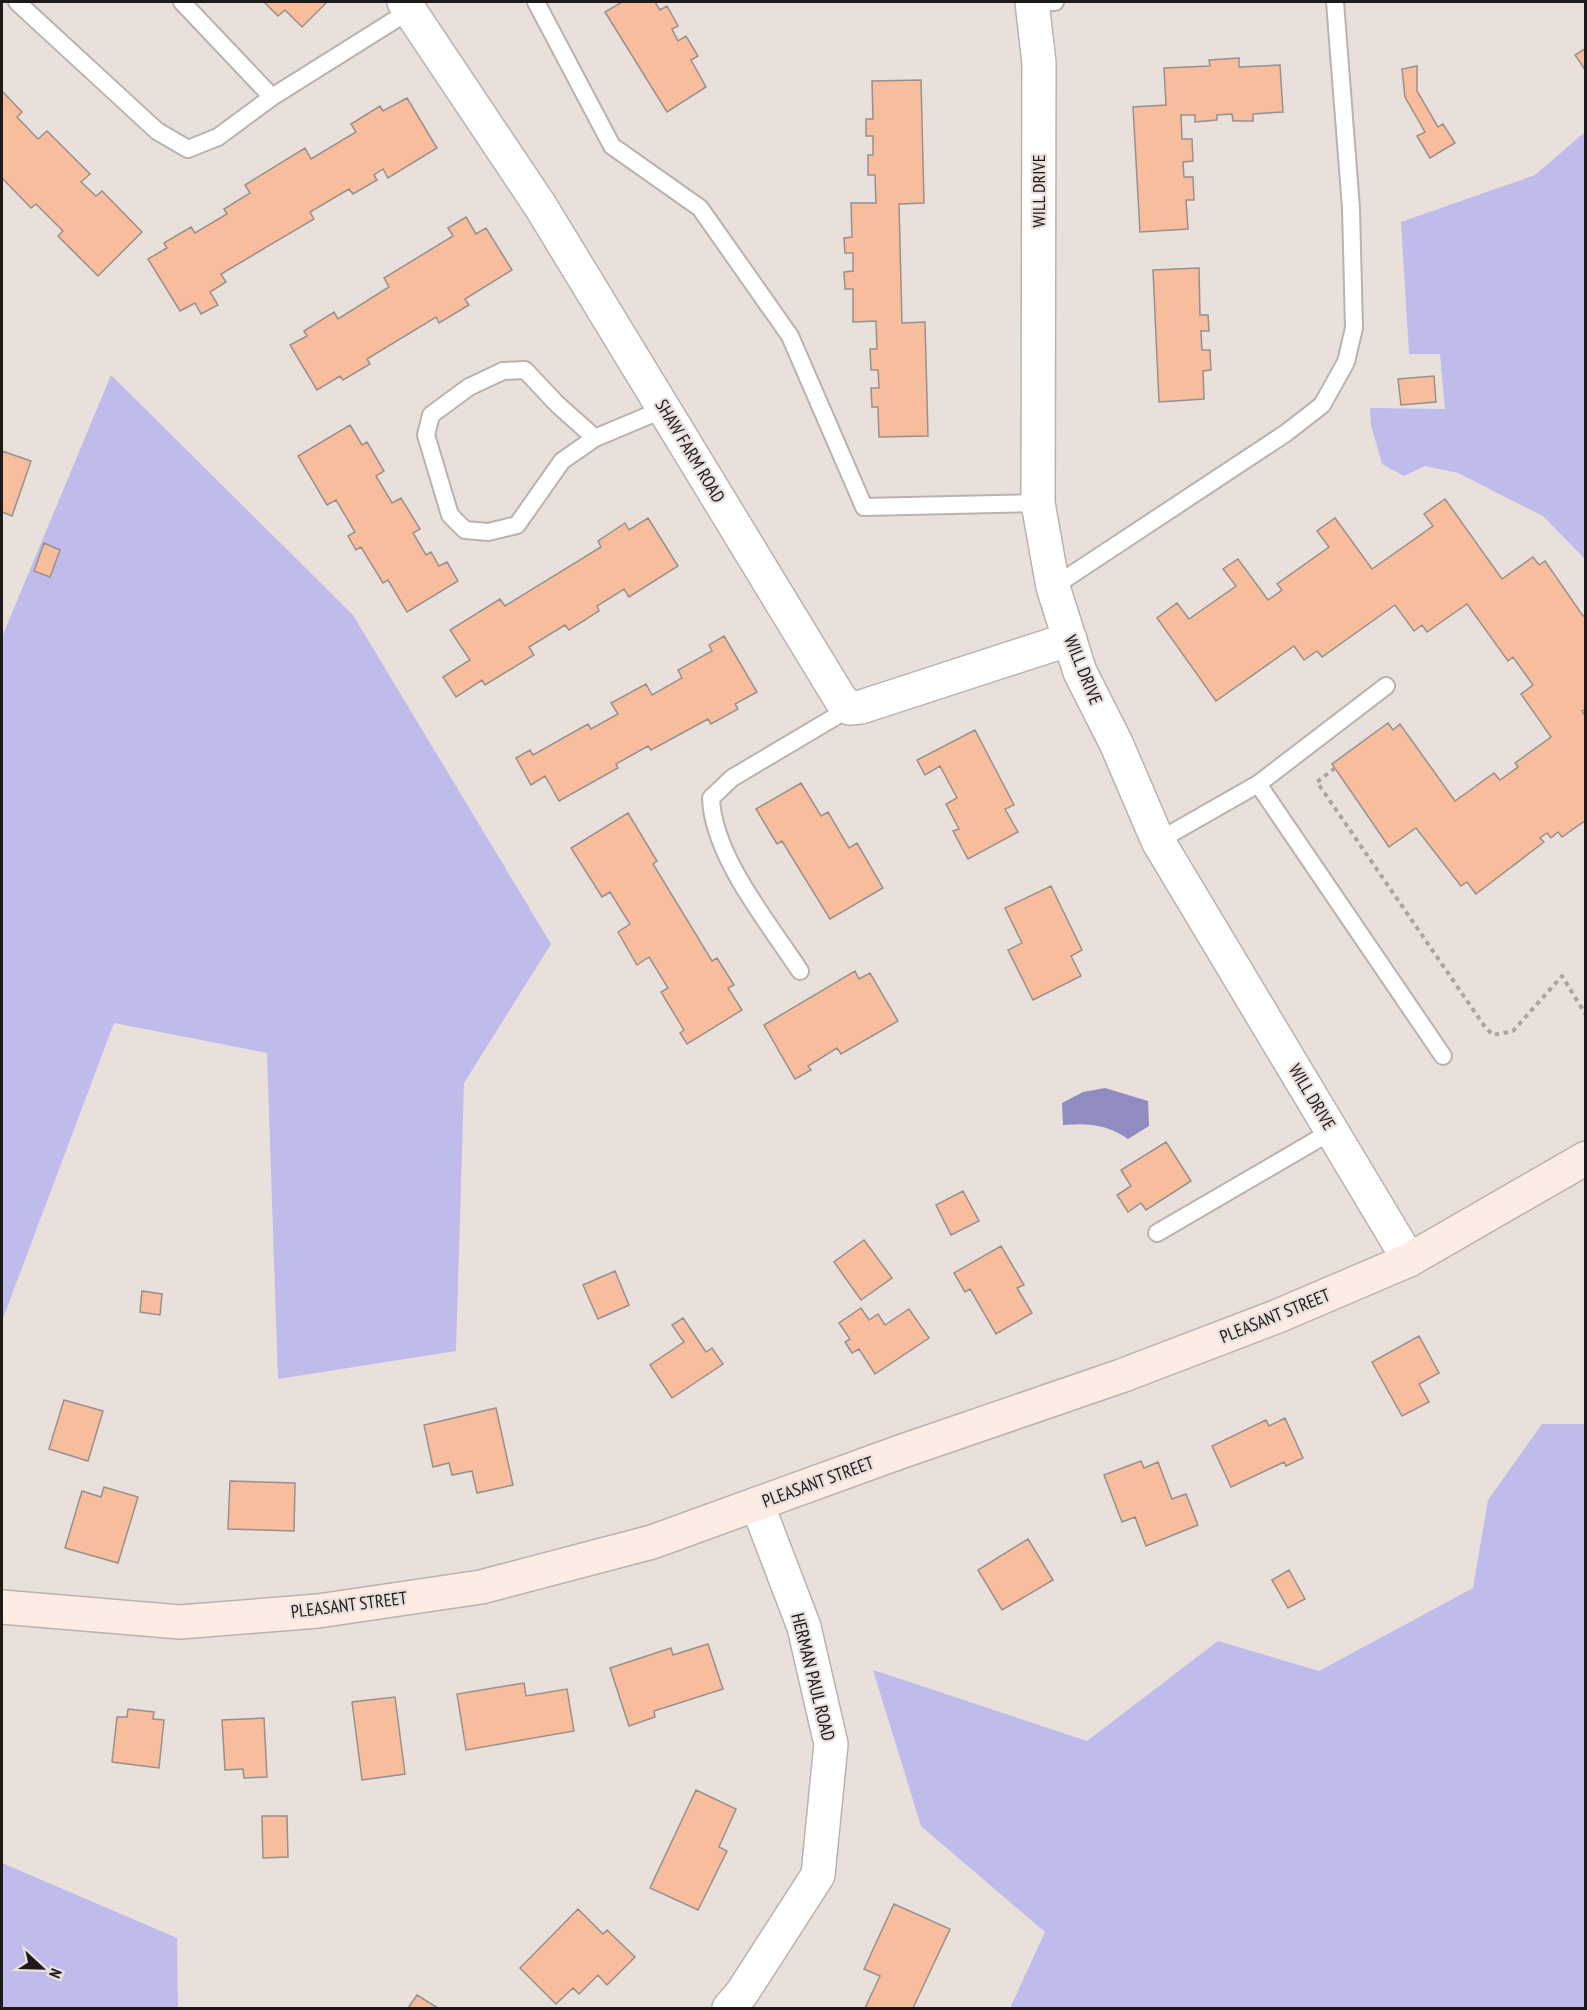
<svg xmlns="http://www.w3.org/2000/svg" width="1587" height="2010" viewBox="0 0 1587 2010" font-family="'PT Sans Narrow',sans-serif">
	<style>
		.green { fill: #bfbceb }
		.water { fill: #908cc2 }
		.building { fill: #f7bd9d; stroke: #98908c; stroke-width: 1.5 }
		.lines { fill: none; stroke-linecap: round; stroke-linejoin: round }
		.service-casing { stroke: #bab2ae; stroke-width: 20 }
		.minor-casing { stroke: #bab2ae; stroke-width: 36 }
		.secondary-casing { stroke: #bab2ae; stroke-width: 36 }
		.path { stroke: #aba4a1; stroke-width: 4; stroke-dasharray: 4.5 4.5; stroke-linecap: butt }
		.service { stroke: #fff; stroke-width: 16 }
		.minor { stroke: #fff; stroke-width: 33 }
		.secondary { stroke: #fcece4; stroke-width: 33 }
		.labels { text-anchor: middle; stroke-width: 4.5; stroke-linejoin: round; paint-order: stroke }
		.street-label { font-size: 18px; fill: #1d1a19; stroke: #e9e0dc }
	</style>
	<rect width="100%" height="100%" fill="#e9e0dc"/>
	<path class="green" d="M1585,132V559L1543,516L1458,473L1425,466L1404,476L1382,464L1371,425L1370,408L1445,409L1440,354H1409L1401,222L1535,175Z
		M111,375L353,615L551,944L464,1083L456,1351L278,1379L267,1053L114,1023L2,1321V637Z
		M1542,1424H1585V2008H1010L1045,1932L921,1826L873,1670L1087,1741L1218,1641L1319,1671L1473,1588L1488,1500Z
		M2,1863L177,1938L178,2008H2Z"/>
	<path class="water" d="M1105,1088L1148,1101L1149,1126L1128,1139C1106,1124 1088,1123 1063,1125L1062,1103L1083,1092Z"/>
	<path class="building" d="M264,2H327L302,27L285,10L278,16Z
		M622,2H655L660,10L667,6L678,26L672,29L678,41L686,36L698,56L691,60L706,87L667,112L605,12Z
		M1586,48V71L1575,55Z
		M1239,58V67L1280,65L1283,112L1253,114V121H1233L1232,114L1217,115V120L1195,122V115H1181L1182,139H1192L1193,161L1183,162L1184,177H1193L1194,200H1186L1188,229L1140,232L1133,107L1166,105L1164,68L1210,66L1209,60Z
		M1417,66V91L1438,127L1443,124L1455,143L1430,158L1417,136L1425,132L1405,97L1402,69Z
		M921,80L924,203L899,204L902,323L925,322L928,436L879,437L878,407H872L871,388H879L878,370H871L870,349H877L876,321L853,322V289H845L844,272L853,271V253H845L844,238L852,237L851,203H876L875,175H868V155H873V136H866V119H873L872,81Z
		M2,91L22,112L17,117L38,139L47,131L90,174L81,182L96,196L102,191L142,232L98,276L58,236L63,231L36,204L31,208L2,178Z
		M407,98L437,148L388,178L383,169L374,175L377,180L353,194L349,189L310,212L314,219L221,274L226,282L210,292L218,305L201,314L195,303L180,311L148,259L167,248L164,243L191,227L195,233L227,214L224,209L250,193L245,185L305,148L311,159L356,132L351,124L380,106L383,111Z
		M466,217L476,234L486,228L512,270L465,299L469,305L439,323L436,317L367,359L370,364L343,380L340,376L317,390L290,345L307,336L304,331L334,312L338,319L389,287L384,278L453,236L448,228Z
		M1199,268L1200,315H1208L1209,331H1201L1202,350H1210L1211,370L1203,371L1204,399L1159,402L1153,270Z
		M1434,376L1436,402L1401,405L1398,379Z
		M350,425L362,445L367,442L384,471L376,476L392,503L401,498L420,529L413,533L426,555L431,552L439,566L447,562L458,581L407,612L388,580L383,583L361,547L356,550L348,536L355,532L336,500L327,505L298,456Z
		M2,451L31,461L12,516L2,512Z
		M1445,499L1502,579L1533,557L1539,565L1545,561L1583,616L1586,614V709L1582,711L1586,717V820L1562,837L1558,832L1551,838L1547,833L1540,838L1544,842L1476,894L1467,882L1461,886L1416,828L1389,847L1332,764L1388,723L1393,730L1400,724L1455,801L1494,773L1500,780L1518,767L1515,763L1551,737L1521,694L1533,685L1513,657L1508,661L1467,604L1427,632L1422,625L1414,631L1395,605L1322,657L1317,651L1304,660L1294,646L1216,701L1157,618L1177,603L1189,619L1236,586L1223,569L1238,559L1268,600L1282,590L1277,584L1329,547L1317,531L1335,518L1372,569L1433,526L1424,514Z
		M648,518L678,566L629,597L624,589L597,606L599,611L569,630L565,625L529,647L534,655L485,685L482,680L456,697L443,677L470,660L450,630L500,599L505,606L601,547L598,541L625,523L629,530Z
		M44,543L60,550L50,577L34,571Z
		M724,636L757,692L735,704L738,709L711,724L708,719L651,750L648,746L616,764L618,768L559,801L545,776L531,785L516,758L530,750L533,755L588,724L591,729L618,714L611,703L646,684L652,695L682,678L678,670L712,651L709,645Z
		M975,730L1014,805L1005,809L1018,832L968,859L953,831L959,829L946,804L957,798L940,766L925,775L917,760Z
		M801,783L821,816L828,812L849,848L857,843L883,888L830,919L782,841L777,844L756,809Z
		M628,813L657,861L653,864L712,961L717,958L734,985L728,988L742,1010L687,1044L680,1033L684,1030L661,992L668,988L649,957L637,965L618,932L630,924L610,892L602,897L571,848Z
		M1051,886L1082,950L1071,956L1081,976L1033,1000L1008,950L1022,943L1005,908Z
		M855,971L859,979L870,973L898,1021L841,1054L837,1048L808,1066L811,1070L795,1079L764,1025Z
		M1166,1142L1191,1181L1146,1210L1141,1203L1128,1212L1117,1195L1131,1186L1121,1170Z
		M963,1191L979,1221L951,1235L936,1205Z
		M864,1240L892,1278L861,1300L834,1262Z
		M1001,1246L1024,1285L1017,1288L1032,1313L996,1334L970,1289L965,1292L954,1273Z
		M615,1271L629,1305L598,1319L583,1285Z
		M142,1291L162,1294L160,1315L140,1312Z
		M861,1308L869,1320L878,1314L885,1325L909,1309L929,1338L875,1374L859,1349L852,1353L845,1342L850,1339L839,1323Z
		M683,1318L706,1352L712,1348L723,1364L672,1398L650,1365L684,1342L672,1325Z
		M1419,1336L1439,1373L1419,1384L1429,1402L1402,1416L1372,1362Z
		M64,1400L103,1411L88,1461L49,1449Z
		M496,1408L513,1485L477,1493L472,1471L452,1475L449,1463L433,1467L424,1425Z
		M1285,1418L1303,1458L1286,1466L1284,1462L1231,1487L1212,1446L1266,1420L1269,1426Z
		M1141,1461L1144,1468L1158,1462L1172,1499L1186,1494L1198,1525L1146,1546L1135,1517L1122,1522L1104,1475Z
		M230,1481L295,1483L294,1531L228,1529Z
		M104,1487L138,1497L118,1563L65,1548L82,1491L101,1497Z
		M1028,1539L1053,1580L1002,1610L978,1570Z
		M1289,1570L1305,1599L1288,1608L1272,1580Z
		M708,1644L723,1689L654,1711L655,1717L629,1726L610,1668L671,1648L673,1655Z
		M524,1683L526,1696L567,1689L574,1731L466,1750L457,1694Z
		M395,1697L405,1774L362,1780L352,1702Z
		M128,1709L154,1712L153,1719L164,1720L159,1768L112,1762L117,1717H127Z
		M264,1718L267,1777L244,1778L243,1769L225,1770L222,1720Z
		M696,1790L736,1809L719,1847L727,1851L698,1910L650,1888Z
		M262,1816H287L288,1857L263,1858Z
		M894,1904L950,1929L913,2008H865L880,1976L864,1969Z
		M578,1909L603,1934L607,1930L635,1957L607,1985L598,1975L579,1994L573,1988L556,2004L520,1968Z
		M417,1995L438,2008H408Z"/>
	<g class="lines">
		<g class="service-casing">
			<path id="service" d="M17,2L157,131L188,149L218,137L272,97L409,11
				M182,2L272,97
				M536,2L612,146L700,208L790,336L864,507L1038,503
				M1032,3L1055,2
				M595,438L562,461L517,525L488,532L465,530L450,515L426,435L431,415L469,387L503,371L525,370L557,404L595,438L664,409
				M1053,587L1286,433L1322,405L1346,362L1354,328L1351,208L1335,2
				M1258,784L1443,1056
				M1158,841L1258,784L1386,686
				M800,971C768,922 713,856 711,798L732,778L850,708
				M1157,1233L1332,1131"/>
		</g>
		<g class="minor-casing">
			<path id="minor" d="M404,2L541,207L841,700L850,708L861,707L1070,639
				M1032,2L1039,63L1038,503L1053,587L1080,672L1116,743L1158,841L1409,1260
				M729,2008L742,1993L818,1875L831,1744L804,1627L757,1504"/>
		</g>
		<g class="secondary-casing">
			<path id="secondary" d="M2,1607L180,1622L318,1611L481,1587L652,1542L900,1452L1121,1376L1278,1316L1409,1260L1586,1158"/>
		</g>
		<path class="path" d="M1335,768L1317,782L1485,1027L1493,1035L1513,1031L1562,976L1586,1015"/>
		<use href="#service" class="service"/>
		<use href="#minor" class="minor"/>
		<use href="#secondary" class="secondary"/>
	</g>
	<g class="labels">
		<g class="street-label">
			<text transform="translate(1039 191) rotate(-90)" y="6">WILL DRIVE</text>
			<text transform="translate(690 451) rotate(59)" y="6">SHAW FARM ROAD</text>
			<text transform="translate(1083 670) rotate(68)" y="6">WILL DRIVE</text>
			<text transform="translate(1312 1097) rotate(59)" y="6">WILL DRIVE</text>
			<text transform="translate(1275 1316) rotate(-22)" y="6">PLEASANT STREET</text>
			<text transform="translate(818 1482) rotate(-20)" y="6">PLEASANT STREET</text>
			<text transform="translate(349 1605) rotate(-7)" y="6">PLEASANT STREET</text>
			<text transform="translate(813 1677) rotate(76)" y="6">HERMAN PAUL ROAD</text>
		</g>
	</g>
	<rect width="1587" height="2010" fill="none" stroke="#1d1a19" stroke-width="6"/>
	<g transform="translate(42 1968) rotate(112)" stroke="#e9e0dc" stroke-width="4.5" paint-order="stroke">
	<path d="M0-4.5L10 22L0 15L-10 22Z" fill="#1d1a19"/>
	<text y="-9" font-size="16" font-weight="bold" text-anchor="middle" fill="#1d1a19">N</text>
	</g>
</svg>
